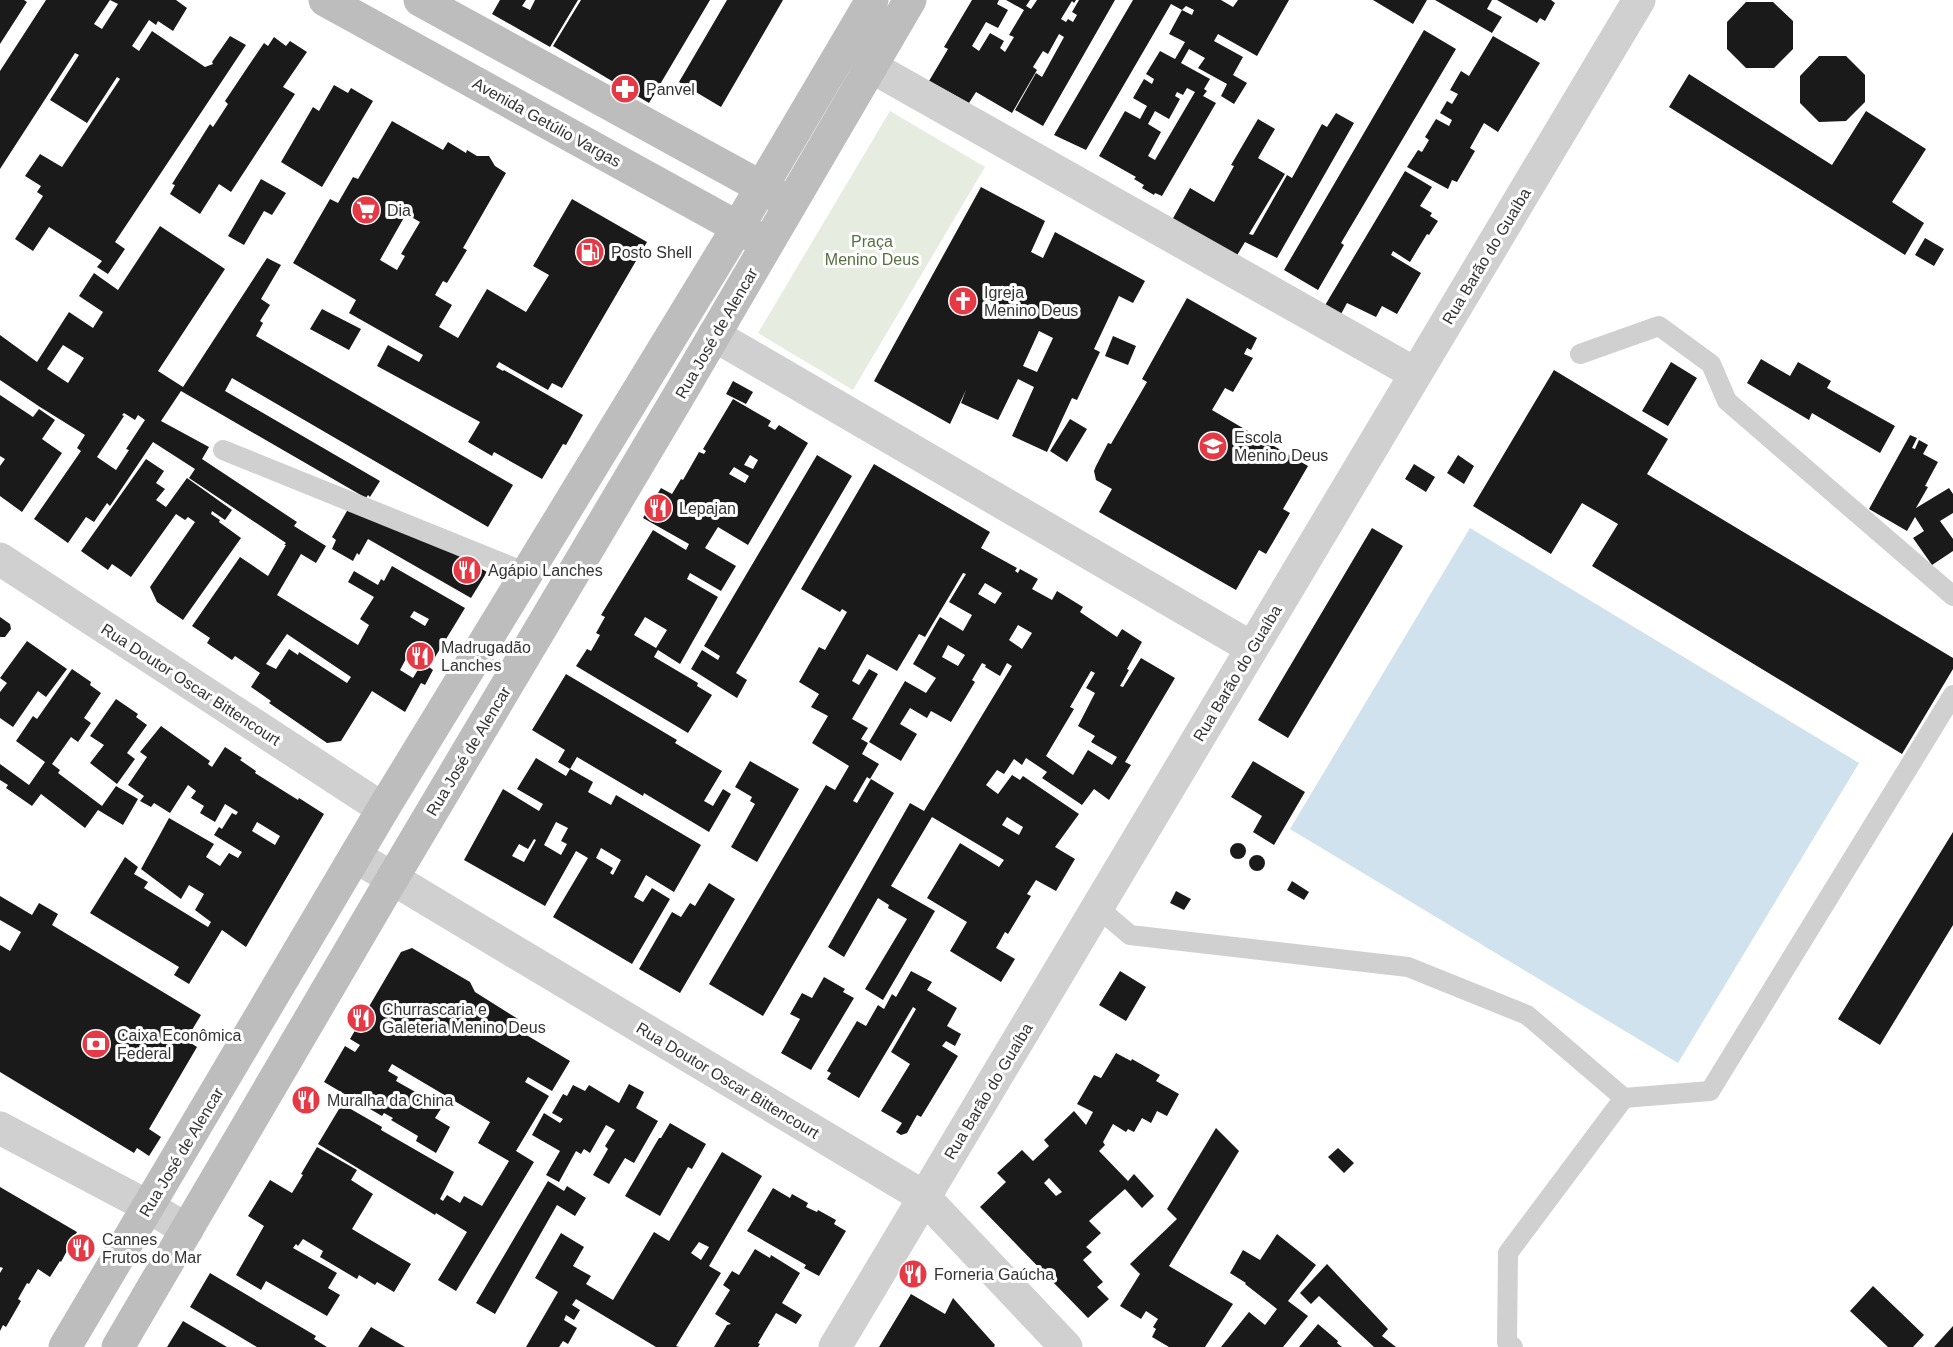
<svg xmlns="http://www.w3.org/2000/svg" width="1953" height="1347" viewBox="0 0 1953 1347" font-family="Helvetica,sans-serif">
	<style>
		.green { fill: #e6ecdf }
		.water { fill: #cfe2ee }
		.building { fill: #1a1a1a; fill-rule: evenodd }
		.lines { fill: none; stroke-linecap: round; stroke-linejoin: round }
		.service { stroke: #d0d0d0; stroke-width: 20 }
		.minor { stroke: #d0d0d0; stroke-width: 33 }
		.tertiary { stroke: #d0d0d0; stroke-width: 33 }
		.secondary { stroke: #bdbdbd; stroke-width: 33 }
		.labels { text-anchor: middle; stroke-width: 6; stroke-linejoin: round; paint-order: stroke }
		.poi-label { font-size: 16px; fill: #333; stroke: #fff; text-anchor: start }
		.street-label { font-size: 16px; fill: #333; stroke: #fff }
		.park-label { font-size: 16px; fill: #56703f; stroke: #fff }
	</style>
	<rect width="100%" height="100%" fill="#fff"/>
	<path class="green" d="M890,111L985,167L853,390L758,333Z"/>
	<path class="water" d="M1470,528L1859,763L1678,1063L1290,829Z"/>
	<path class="building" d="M0,0H24L27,2L0,44Z
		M46,0H110L94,24L102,29L118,4L110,0H176L187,8L173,31L158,21L156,25L149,20L132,46L139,51L152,31L205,67L213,64L212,62L230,36L246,45L115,242L125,249L108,274L97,267L102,261L49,227L33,251L15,239L43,196L37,192L41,186L25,176L40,154L62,167L120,79L117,77L87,123L50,100L79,55L75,53L0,169V71Z
		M500,0H526L522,6L530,10L535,0H578L550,47L492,14Z
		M581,0H710L649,103L553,46Z
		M727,0H783L721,107L679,82Z
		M972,0H999L997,4L1008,10L998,28L986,22L972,46L979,51L990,33L1004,41L1000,48L1005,52L1014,37L1009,35L1024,10L1006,0H1030L1026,6L1031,9L1037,0H1076L1074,3L1072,1L1061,19L1066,22L1068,19L1073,22L1077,15L1072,12L1079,0H1115L1043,126L1015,110L1036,73L1042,77L1064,37L1059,34L1048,54L1043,51L1033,67L1037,70L1012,113L976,92L969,103L929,81L948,49L944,47Z
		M1133,0H1221L1233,7L1238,0H1289L1257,56L1218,34L1214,41L1243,57L1233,75L1247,83L1234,104L1221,96L1227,84L1198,68L1205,58L1189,49L1181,63L1210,79L1204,89L1207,91L1203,96L1216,103L1162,196L1155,193L1154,195L1142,188L1144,185L1134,179L1136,177L1099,156L1125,111L1140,119L1147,106L1133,98L1144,79L1152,84L1154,79L1146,74L1160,51L1175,59L1185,42L1169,34L1182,10L1192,15L1194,10L1186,6L1182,10L1171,4L1086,150L1054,135ZM1187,88L1195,92L1155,160L1148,156L1161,132L1148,124L1155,111L1169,119L1180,99L1175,96L1177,92L1183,95Z
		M1373,0H1427L1413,24Z
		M1435,0H1492L1487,9L1502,17L1492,33Z
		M1497,0H1551L1555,3L1545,21L1540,18L1537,23Z
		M1746,2H1773L1793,21V49L1774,68H1746L1727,49V22Z
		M1424,30L1456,49L1341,243L1344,245L1318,290L1284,270Z
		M1493,36L1540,63L1498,132L1484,123L1470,148L1475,151L1457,182L1452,180L1448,189L1407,167L1418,150L1422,152L1429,140L1425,137L1436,119L1449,126L1452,120L1440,113L1447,101L1452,104L1458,94L1450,90L1461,71L1469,76Z
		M274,37L286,46L290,41L307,52L283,87L295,94L231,192L219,184L200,214L170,194L175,185L172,184L210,124L213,127L228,104L225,101L245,71L264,43L268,46Z
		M1819,56H1846L1865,75V102L1846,121L1819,122L1800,103V76Z
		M1689,74L1832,165L1866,111L1926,149L1892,202L1924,223L1905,255L1669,107Z
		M334,85L348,93L351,88L373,101L322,187L281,162L313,107L319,111Z
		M1336,113L1354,123L1277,258L1245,242L1236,257L1172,220L1190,188L1214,202L1234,166L1231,165L1258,119L1275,129L1258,158L1285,174L1249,234L1253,235L1287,175L1292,178L1322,124L1327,127Z
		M392,121L443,150L448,142L466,153L467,150L477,156H489L495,166L506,173L463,248L467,250L447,283L443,281L435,295L452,305L439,327L458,338L487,289L526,312L549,275L533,266L572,199L647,242L562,388L552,383L548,390L499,362L496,367L503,371L504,370L583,415L566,445L563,444L542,479L494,452L492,456L468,442L480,422L377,366L388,345L419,362L423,355L349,313L356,300L293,263L330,199L338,203L353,177L358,179ZM406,214L420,222L401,254L405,256L397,270L380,260Z
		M1405,171L1432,187L1420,206L1432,213L1430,216L1438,221L1429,235L1427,234L1410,262L1393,251L1391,255L1421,273L1397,314L1382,306L1376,317L1347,303L1340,316L1324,307Z
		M261,179L286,193L272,215L264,211L244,245L228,236Z
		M981,187L1045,221L1031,252L1043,258L1055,232L1145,281L1133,303L1119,296L1094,349L1100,352L1077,400L1072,398L1047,452L1012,436L1034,387L1018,379L998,420L961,403L966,390L950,424L874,381ZM1039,331L1053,338L1037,372L1023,366Z
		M160,226L225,269L158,371L183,387L267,258L281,265L261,299L270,305L260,321L263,323L256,336L513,485L488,527L232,378L225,391L380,481L370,497L368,495L366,498L181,391L161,421L209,447L202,459L297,522L294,526L326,546L316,563L301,554L277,595L358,645L369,625L360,619L374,597L348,582L354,571L378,585L381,579L384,581L392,566L465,608L429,667L433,670L425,685L421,683L405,712L372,691L341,741L327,743L269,703L271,701L251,687L260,673L235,656L232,660L207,643L210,638L192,626L240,557L268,576L286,545H284L286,543L189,478L195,469L153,442L110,506L107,503L94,522L86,517L68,543L34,519L81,451L77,448L85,435L40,407L0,380V335L37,362L69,312L93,328L103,312L79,296L94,273L118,290ZM63,345L84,358L68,383L47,369ZM124,413L135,420L138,415L145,420L126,449L129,450L116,470L97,457L124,416L122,415ZM414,611L429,619L425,626L410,617ZM287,634L351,677L347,683L299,652L298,655L289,649L276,669L266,664ZM408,655L422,663L413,678L400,670Z
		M1925,238L1944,249L1934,266L1915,255Z
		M1187,298L1257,338L1251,350L1247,348L1244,354L1253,358L1233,392L1225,388L1212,410L1308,466L1283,509L1290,513L1266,554L1259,550L1236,590L1099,512L1112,489L1096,480L1094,471L1096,466L1108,443L1111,444L1147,382L1142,379Z
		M322,309L361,329L349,350L310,329Z
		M1113,336L1136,346L1128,365L1105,356Z
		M1761,359L1790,376L1798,362L1831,381L1827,388L1895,426L1880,453L1812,413L1809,420L1747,383Z
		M1671,362L1697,378L1668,426L1642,411Z
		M1554,370L1668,439L1647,474L1953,658V669L1902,754L1592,566L1618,524L1582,503L1551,554L1473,506Z
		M733,381L753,392L746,404L726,394Z
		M0,395L33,417L39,409L55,420L42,439L62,453L22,512L0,496V466L5,459L0,456Z
		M733,399L771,421L768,426L775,430L779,425L808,443L748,545L718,527L705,548L736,566L721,591L690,573L687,579L718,597L680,664L658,650L654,657L698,683L697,686L712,695L688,733L576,666L587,649L591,651L600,635L596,633L605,617L601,615L653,530L686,550L689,544L643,518L661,488L672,494L681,479L683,480L699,452L704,454L706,451L703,449ZM750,455L758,460L753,469L744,465ZM734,467L749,476L745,483L729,474ZM645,617L667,630L656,648L634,635Z
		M1070,419L1087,429L1067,462L1050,451Z
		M1910,435L1917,438L1912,448L1915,449L1919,440L1928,445L1923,454L1938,462L1925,486L1928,487L1916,508L1949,488L1953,494V513L1940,521L1953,539V551L1932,565L1913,538L1924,531L1915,517L1907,531L1869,509Z
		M817,455L852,476L736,673L747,680L737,698L691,669L702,650L718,660L720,656L704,646Z
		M1458,455L1474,466L1464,484L1447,473Z
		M146,459L164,471L156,483L165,489L156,500L166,507L187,478L232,510L225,520L212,511L211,514L220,520L219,522L241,538L183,620L157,602L150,587L195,522L188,517L185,520L176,514L131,577L112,564L108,570L81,551Z
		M874,464L990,532L981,548L1017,568L1015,571L1018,573L1020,569L1038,579L1032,589L1052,600L1057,591L1083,607L1080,612L1117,637L1122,629L1142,642L1127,669L1129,670L1120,686L1123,687L1141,658L1175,678L1125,762L1131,765L1109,800L1094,789L1082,805L1042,778L1047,772L1026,758L1022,765L1014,759L1004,774L997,770L986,785L998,794L1012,775L1020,780L1023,776L1079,814L1055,847L1075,859L1056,891L1036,880L1027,894L1031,896L1008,934L1005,932L996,948L1015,959L1001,982L950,951L967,922L927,898L960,843L999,867L1004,860L932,817L891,886L935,911L883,1000L865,989L907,919L888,908L889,905L878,898L844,957L828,947L910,803L924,811L1012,666L1007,663L1000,676L985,667L986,665L982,663L972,680L975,682L951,722L931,711L927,718L910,708L900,724L917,734L901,761L869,742L905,681L926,693L936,678L913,664L940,617L963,631L972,615L949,602L966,574L963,573L925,637L919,634L897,671L867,654L852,681L859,685L869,669L878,674L852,719L868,728L861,739L868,743L862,754L879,764L870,779L867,777L853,801L857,803L871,779L894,793L763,1016L709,984L826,785L835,790L849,766L812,743L828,716L811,707L819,694L799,682L819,647L825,650L847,612L842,609L840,612L801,589ZM985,583L1002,593L995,604L978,594ZM1018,625L1032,633L1022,649L1009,640ZM948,645L965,655L958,666L942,657ZM1091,671L1095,673L1086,688L1095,693L1078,726L1095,736L1091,742L1117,757L1112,765L1088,750L1073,775L1046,756L1074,709L1070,707ZM1007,817L1023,827L1019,835L1002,825Z
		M1414,464L1435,477L1426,492L1405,479Z
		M351,504L422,535L487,572L471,598L368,539L359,555L357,553L353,561L332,549L336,540L332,537Z
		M1372,528L1403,546L1288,738L1258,720Z
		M0,617L10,624L11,629L5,637H0Z
		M27,641L67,669L46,697L38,691L13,727L0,718V692L7,683L0,678Z
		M72,669L91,682L90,685L101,693L84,718L91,723L78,742L71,737L52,764L60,770L58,773L102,806L116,786L138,799L123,825L98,810L85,828L41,794L32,806L6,788L8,785L0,780V764L29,785L45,762L16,741L33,716L37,719Z
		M566,674L677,740L675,743L722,771L704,801L713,806L723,789L731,794L709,832L644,793L643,796L577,757L570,769L558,762L565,750L532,730Z
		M116,699L138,714L136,717L147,725L127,753L135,759L117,784L90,763L104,745L90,736Z
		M161,726L210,761L208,764L212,767L225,747L242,758L240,760L256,771L255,773L298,800L299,798L324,814L246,947L222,930L189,984L174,975L179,967L90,913L125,857L138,867L134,874L148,882L144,888L208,927L211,922L195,910L204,894L189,885L181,899L141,869L169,818L214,844L206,857L220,866L229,853L238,858L242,852L214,835L219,827L222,829L232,813L236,815L238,812L225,804L215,822L200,813L204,806L191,798L196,791L188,785L170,813L154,803L151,807L140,801L144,796L128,785L147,757L140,752ZM257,822L280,836L275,845L252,831Z
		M536,758L566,776L570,769L593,782L588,792L611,805L616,795L701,845L674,892L646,875L634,897L643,902L652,888L670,899L632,964L553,917L588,858L576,851L545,906L464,860L503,789L539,811L543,804L517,789ZM556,822L568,828L561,841L567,844L561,855L544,845ZM534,839L536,840L524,862L512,856L519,844L528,849ZM601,848L621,860L613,875L610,873L613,868L596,858Z
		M750,761L799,789L757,862L731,847L755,804L750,801L752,797L735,787Z
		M1253,761L1305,792L1274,845L1253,832L1262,816L1231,797Z
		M1953,832V925L1880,1045L1838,1019Z
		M1230 851a8 8 0 1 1 16 0a8 8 0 1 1-16 0Z
		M1249 863a8 8 0 1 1 16 0a8 8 0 1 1-16 0Z
		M1292,881L1309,892L1304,900L1287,890Z
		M709,883L735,899L680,993L639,969L672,912L681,917L690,903L695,906Z
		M1176,891L1191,899L1184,910L1170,903Z
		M0,896L32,915L39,903L58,914L52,925L201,1015L186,1040L197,1047L149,1129L161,1137L149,1156L137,1148L134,1153L0,1072V945L10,951L21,932L0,920Z
		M412,948L470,982L475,992L518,1019L513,1027L570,1061L552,1091L528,1077L525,1082L549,1096L516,1151L534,1162L456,1291L438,1280L467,1232L436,1213L435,1215L318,1144L342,1104L382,1127L381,1130L454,1172L440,1199L443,1201L447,1195L460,1203L464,1196L482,1206L509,1161L478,1143L490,1122L392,1064L388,1071L398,1077L396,1081L442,1107L435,1118L450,1127L436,1153L416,1141L418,1136L391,1120L393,1118L384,1113L382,1116L324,1082L345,1046L355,1052L360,1045L350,1039L401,952Z
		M911,971L932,982L927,990L957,1008L947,1026L961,1034L955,1046L946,1041L942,1046L958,1056L921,1117L917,1115L907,1133L901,1135L896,1132L902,1123L881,1111L910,1064L891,1052L916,1009L913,1007L859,1098L827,1079L831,1073L827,1071L857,1021L866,1026L878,1005L884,1009L892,994L896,997Z
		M1120,971L1146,987L1126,1021L1099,1005Z
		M824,977L845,989L843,992L854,998L811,1070L781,1053L800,1019L790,1014L802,993L812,998Z
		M1116,1053L1131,1061L1132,1059L1160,1075L1156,1081L1179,1094L1167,1116L1157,1111L1151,1123L1142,1118L1134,1132L1128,1129L1126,1132L1113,1124L1103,1142L1105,1145L1099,1151L1128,1181L1134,1174L1154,1196L1142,1208L1125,1189L1089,1221L1101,1233L1086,1247L1092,1252L1083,1260L1103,1282L1097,1287L1109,1299L1088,1318L980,1207L1006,1182L997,1173L1022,1150L1033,1161L1049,1146L1044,1140L1074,1111L1086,1125L1093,1112L1077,1104L1094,1075L1101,1078ZM1049,1178L1062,1192L1056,1196L1044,1183Z
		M629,1084L644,1092L636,1108L658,1121L634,1163L625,1158L609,1184L593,1175L608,1149L605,1146L615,1130L606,1125L590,1153L584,1149L581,1154L576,1151L559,1182L546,1175L560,1151L532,1135L544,1113L560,1123L563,1119L552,1113L563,1094L567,1096L573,1085L585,1091L589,1085L619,1103Z
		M670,1123L706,1144L692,1169L688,1167L660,1216L625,1196L659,1138H661Z
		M1216,1128L1239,1151L1169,1266L1233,1304L1205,1347H1169L1152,1337L1156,1329L1153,1327L1158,1319L1146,1311L1141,1319L1120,1306L1140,1274L1130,1264L1177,1219L1167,1209Z
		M317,1147L357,1170L351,1180L373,1194L352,1229L411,1264L394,1292L377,1282L375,1285L359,1275L357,1279L320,1257L323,1251L303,1239L298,1246L296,1244L293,1248L337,1273L328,1288L340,1295L327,1316L266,1281L261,1290L236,1275L264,1226L248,1216L270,1180L292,1193L303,1175L301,1174Z
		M1338,1148L1354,1163L1344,1173L1328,1157Z
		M722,1152L762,1176L709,1266L721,1273L676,1346L679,1347H656L576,1299L572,1305L580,1310L574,1320L566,1315L564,1320L577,1328L568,1344L563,1341L559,1347H526L558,1292L535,1278L561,1233L584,1247L573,1266L591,1276L586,1284L613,1300L654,1232L669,1241ZM699,1242L709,1247L701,1260L691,1253Z
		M548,1181L564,1191L567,1186L586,1198L575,1216L557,1205L495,1314L476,1303Z
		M0,1187L77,1232L61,1262L60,1261L50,1277L38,1269L29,1284L27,1283L18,1299L21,1301L6,1327L3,1325L0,1331V1273L3,1268L0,1267Z
		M773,1188L790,1198L792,1194L808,1203L806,1207L817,1212L818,1210L836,1220L834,1224L846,1231L819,1276L804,1268L806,1265L747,1231Z
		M1277,1234L1316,1265L1288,1301L1308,1316L1283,1347H1221L1249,1312L1265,1325L1277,1309L1245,1284L1246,1283L1230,1273L1243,1250L1260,1260Z
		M755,1249L770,1258L771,1255L800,1273L782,1303L802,1315L796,1324L776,1313L758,1343L760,1344L758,1347H714L727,1325L731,1324L715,1314L730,1290L723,1285L732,1271L739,1275Z
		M1327,1264L1388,1329L1382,1336L1396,1347H1374L1319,1296L1311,1304L1300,1293Z
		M210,1273L316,1336L314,1339L327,1347H257L190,1307Z
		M1873,1286L1924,1335L1913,1347H1888L1850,1311Z
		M911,1294L945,1314L953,1298L995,1345L994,1347H879Z
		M183,1321L227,1347H167Z
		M1318,1324L1338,1341L1337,1343L1342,1347H1299Z
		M1953,1326V1347H1934Z
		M371,1327L405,1347H358Z"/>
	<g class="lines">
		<path class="service" d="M1580,354L1659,326L1711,364L1727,401L1953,596
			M223,450L527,573
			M1097,907L1130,935L1408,967L1527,1015L1624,1098L1508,1253L1507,1342L1513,1347
			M1624,1098L1710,1091L1953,695"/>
		<path class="minor" d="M871,40L870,66L1416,374
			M714,335L1252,648
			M0,559L383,809
			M355,856L924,1197L1066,1347
			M835,1347L1639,0"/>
		<path class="tertiary" d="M0,1128L149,1207L187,1230"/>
		<path class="secondary" d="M325,0L757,238
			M420,0L781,198
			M65,1347L383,809L738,227L872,0
			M118,1347L392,879L678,397L910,0"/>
	</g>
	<defs>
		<g id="pharmacy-disc" transform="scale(1.5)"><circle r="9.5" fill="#e63946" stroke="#fff"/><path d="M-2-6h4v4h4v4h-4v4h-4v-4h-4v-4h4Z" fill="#fff"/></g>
		<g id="supermarket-disc" transform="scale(1.5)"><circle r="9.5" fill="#e63946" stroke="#fff"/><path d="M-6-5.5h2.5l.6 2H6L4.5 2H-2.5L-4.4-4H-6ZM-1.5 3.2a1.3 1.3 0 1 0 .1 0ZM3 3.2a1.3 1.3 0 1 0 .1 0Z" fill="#fff"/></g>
		<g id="fuel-disc" transform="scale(1.5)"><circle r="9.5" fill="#e63946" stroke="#fff"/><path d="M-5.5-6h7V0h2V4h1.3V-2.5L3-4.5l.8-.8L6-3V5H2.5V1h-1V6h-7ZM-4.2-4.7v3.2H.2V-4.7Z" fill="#fff"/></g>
		<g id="church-disc" transform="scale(1.5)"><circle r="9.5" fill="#e63946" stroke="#fff"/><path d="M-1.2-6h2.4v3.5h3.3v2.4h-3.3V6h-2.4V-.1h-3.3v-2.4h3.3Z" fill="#fff"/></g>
		<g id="school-disc" transform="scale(1.5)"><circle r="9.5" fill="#e63946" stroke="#fff"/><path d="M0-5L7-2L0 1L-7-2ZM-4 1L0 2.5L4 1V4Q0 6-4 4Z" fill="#fff"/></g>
		<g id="restaurant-disc" transform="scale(1.5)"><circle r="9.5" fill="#e63946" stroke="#fff"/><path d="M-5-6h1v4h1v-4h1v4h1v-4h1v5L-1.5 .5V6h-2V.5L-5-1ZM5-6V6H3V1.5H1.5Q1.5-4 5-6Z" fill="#fff"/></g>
		<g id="bank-disc" transform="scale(1.5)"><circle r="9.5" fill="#e63946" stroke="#fff"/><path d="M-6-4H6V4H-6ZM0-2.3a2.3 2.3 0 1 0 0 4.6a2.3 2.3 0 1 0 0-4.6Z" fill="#fff"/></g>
	</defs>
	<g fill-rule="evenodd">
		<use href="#pharmacy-disc" x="625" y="89"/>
		<use href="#supermarket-disc" x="366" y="210"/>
		<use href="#fuel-disc" x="590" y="252"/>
		<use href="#church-disc" x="963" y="301"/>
		<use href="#school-disc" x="1213" y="446"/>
		<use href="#restaurant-disc" x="658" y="508"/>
		<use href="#restaurant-disc" x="467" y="570"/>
		<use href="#restaurant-disc" x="420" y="656"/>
		<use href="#restaurant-disc" x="361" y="1018"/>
		<use href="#bank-disc" x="96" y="1044"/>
		<use href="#restaurant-disc" x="306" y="1100"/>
		<use href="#restaurant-disc" x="81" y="1248"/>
		<use href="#restaurant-disc" x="913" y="1274"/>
	</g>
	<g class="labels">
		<g class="poi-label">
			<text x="646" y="95">Panvel</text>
			<text x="387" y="216">Dia</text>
			<text x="611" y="258">Posto Shell</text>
			<text x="984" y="298">Igreja<tspan x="984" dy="18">Menino Deus</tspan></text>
			<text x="1234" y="443">Escola<tspan x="1234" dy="18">Menino Deus</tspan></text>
			<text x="679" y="514">Lepajan</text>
			<text x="488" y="576">Agápio Lanches</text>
			<text x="441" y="653">Madrugadão<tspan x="441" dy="18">Lanches</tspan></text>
			<text x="382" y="1015">Churrascaria e<tspan x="382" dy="18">Galeteria Menino Deus</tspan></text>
			<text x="117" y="1041">Caixa Econômica<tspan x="117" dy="18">Federal</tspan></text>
			<text x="327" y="1106">Muralha da China</text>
			<text x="102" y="1245">Cannes<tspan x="102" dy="18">Frutos do Mar</tspan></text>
			<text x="934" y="1280">Forneria Gaúcha</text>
		</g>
		<g class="street-label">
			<text transform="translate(547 122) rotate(29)" y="6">Avenida Getúlio Vargas</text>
			<text transform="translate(1486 256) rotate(-59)" y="6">Rua Barão do Guaíba</text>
			<text transform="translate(716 333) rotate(-60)" y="6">Rua José de Alencar</text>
			<text transform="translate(1237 673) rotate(-59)" y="6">Rua Barão do Guaíba</text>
			<text transform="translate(191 684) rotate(33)" y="6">Rua Doutor Oscar Bittencourt</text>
			<text transform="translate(468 751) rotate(-59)" y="6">Rua José de Alencar</text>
			<text transform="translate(728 1080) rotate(31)" y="6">Rua Doutor Oscar Bittencourt</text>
			<text transform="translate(988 1091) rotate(-59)" y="6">Rua Barão do Guaíba</text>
			<text transform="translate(181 1152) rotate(-59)" y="6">Rua José de Alencar</text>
		</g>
		<g class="park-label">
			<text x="872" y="247">Praça<tspan x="872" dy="18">Menino Deus</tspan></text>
		</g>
	</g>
</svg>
